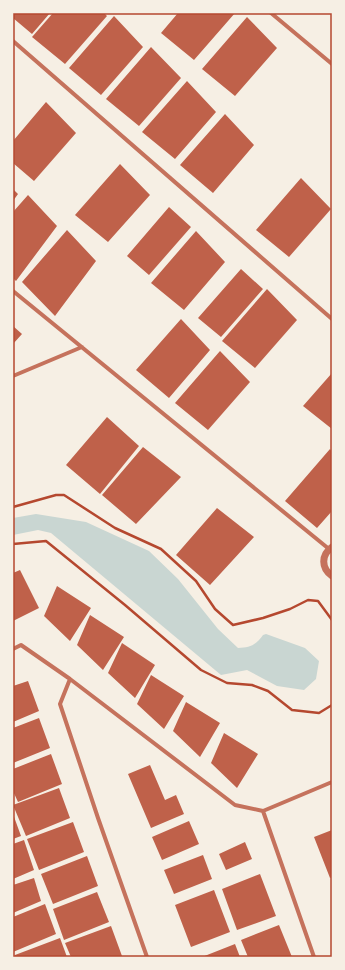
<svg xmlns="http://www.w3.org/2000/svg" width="345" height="970" viewBox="0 0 345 970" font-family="'Fira Sans',sans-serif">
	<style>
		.water { fill: #c9d6d2 }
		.building { fill: #bf614a }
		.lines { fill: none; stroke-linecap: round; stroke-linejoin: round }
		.path { stroke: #b5482f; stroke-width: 2.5 }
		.minor { stroke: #c5725c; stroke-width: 4 }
		.tertiary { stroke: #c5725c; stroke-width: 7 }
		.neatline { fill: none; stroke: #b5482f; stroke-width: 1.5 }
	</style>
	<rect width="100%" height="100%" fill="#f6efe4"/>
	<path class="water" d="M36,514L86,522L149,551L178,579L218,629L238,648C250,648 256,645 263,635L266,634L305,648L319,661L316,679L304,690L277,686L247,670L221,675L51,533L38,530L13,535V518Z"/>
	<path class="building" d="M13,13H50L32,34L13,18Z
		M53,13H104L107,16L65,64L32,37Z
		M178,13H235L194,60L161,33Z
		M114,16L143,47L101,95L69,68Z
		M247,17L277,48L235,96L202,69Z
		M151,47L181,78L139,126L106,99Z
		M187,81L216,112L175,159L142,132Z
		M46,102L76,133L34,181L13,163V141Z
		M225,114L254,145L213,193L180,165Z
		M120,164L150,195L108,242L75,215Z
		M301,178L331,209L289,257L256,230Z
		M13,189L18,194L13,201Z
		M28,195L57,226L16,281L13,278V212Z
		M169,207L191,227L149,275L127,256Z
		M67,230L96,261L55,316L22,282Z
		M196,231L225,262L184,310L151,283Z
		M241,269L263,289L221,337L198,318Z
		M267,289L297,320L255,368L222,341Z
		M181,319L210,350L169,398L136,370Z
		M13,326L22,334L13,344Z
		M220,351L250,382L208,430L175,403Z
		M332,373V429L303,406Z
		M107,417L139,446L100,494L66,465Z
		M143,447L181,477L136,524L102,495Z
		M330,449L332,452V511L317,528L285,501Z
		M217,508L254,537L210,585L176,555Z
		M20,570L39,608L13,621V573Z
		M57,586L91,608L70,641L44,616Z
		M90,615L124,637L103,670L77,645Z
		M122,643L155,665L135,698L108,673Z
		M151,675L184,696L164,729L137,704Z
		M28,681L39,711L13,722V686Z
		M186,702L220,723L200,757L173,731Z
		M39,718L50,748L13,763V728Z
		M224,733L258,754L237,788L211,763Z
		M51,754L62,784L18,802L13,791V769Z
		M150,765L165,800L176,795L184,814L151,828L128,774Z
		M59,788L70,818L26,836L13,805Z
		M13,814L21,836L13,839Z
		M189,821L199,844L162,860L152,837Z
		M73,822L84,852L39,870L27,839Z
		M332,830V877L330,878L314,837Z
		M24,840L34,870L13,879V844Z
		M245,842L252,859L226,870L219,854Z
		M203,855L212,879L174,894L164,870Z
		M87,856L98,886L53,904L41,874Z
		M260,874L276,916L237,930L222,889Z
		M34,878L41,901L13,913V885Z
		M214,890L230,932L191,947L175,905Z
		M97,892L109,922L64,940L53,909Z
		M45,904L56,934L13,952V917Z
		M279,925L292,957H248L241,940Z
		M111,926L122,956L71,957L65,943Z
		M60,938L67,957H15V955Z
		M235,944L240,957H202Z"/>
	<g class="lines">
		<path class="path" d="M13,507L56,495H64L115,528L161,549L196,581L215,609L233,625L263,618L290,609L308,600L318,601L332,620
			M13,544L46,541L125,605L201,670L227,683L252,685L268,691L292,710L319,713L332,705"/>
		<path class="minor" d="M271,13L332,64
			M13,41L332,319
			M13,291L329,549
			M13,376L82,347
			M13,649L21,645L70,679L235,805L263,811L332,782
			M70,679L60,704L98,818L147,957
			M263,811L314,957"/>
		<path class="tertiary" d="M332,547C321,555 321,568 332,576"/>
	</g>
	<rect width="345" height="970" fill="none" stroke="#f6efe4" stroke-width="28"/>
	<rect x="14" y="14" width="317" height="942" class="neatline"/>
</svg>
